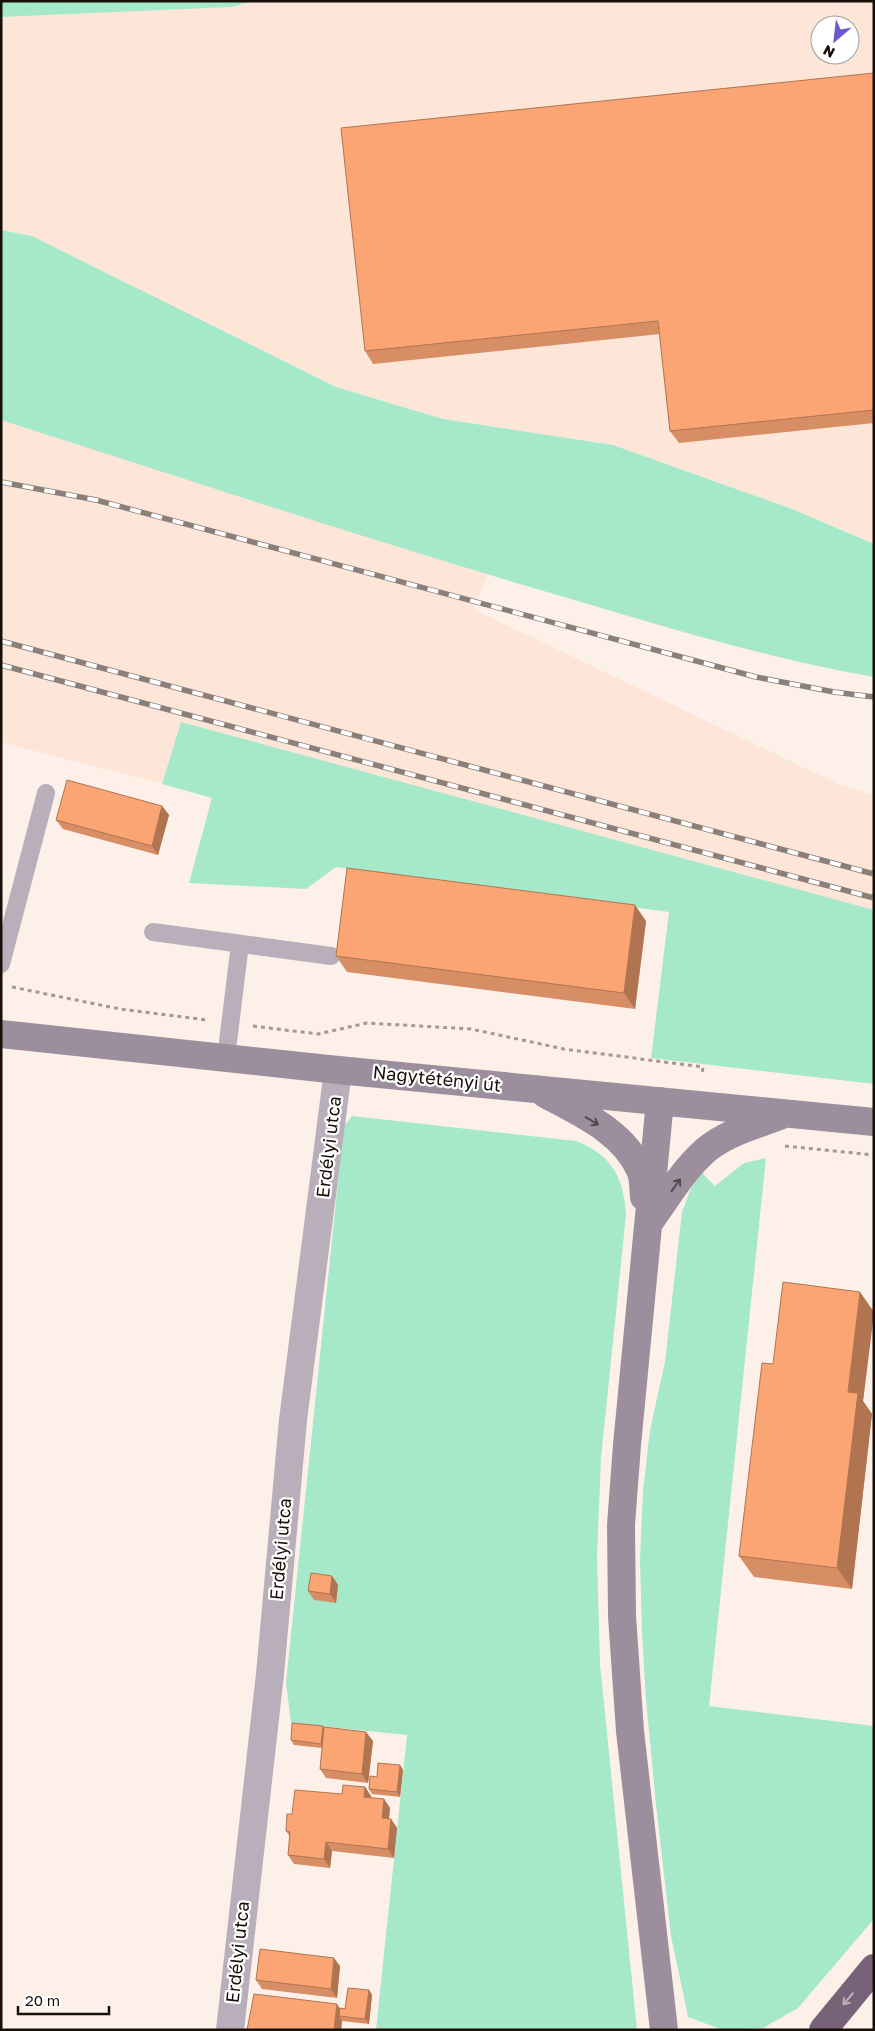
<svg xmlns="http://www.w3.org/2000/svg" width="875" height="2031" font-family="'Golos Text',sans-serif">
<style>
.built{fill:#fde5d8;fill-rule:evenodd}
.green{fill:#a5e9ca}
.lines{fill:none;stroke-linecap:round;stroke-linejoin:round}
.path{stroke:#a49892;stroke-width:3;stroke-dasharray:4 4;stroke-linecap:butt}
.lane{stroke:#b9afba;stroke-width:18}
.street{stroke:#b9afba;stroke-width:28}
.secondary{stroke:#9d8e9e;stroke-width:28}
.highway{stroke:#776278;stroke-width:28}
.rail-casing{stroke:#8b7f79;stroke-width:5.5}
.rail{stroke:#fff;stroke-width:4;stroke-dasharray:11;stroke-linecap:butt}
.wall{fill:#d88e64}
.shaded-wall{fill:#b07451}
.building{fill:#fba574;stroke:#b07451}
.oneway{stroke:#54484c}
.oneway2{stroke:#bbb0bc}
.labels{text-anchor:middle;stroke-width:4.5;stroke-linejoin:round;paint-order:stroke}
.street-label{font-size:18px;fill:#190f09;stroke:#fff}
</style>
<rect width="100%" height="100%" fill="#fdf0e9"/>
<path class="built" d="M253,1H874V544L792,509L613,445L443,419L336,387L32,236L1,230V17L232,7ZM820,25H850V55H820Z
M1,420L488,575L473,609L838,784L874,795V910L181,722L162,784L1,742Z"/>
<path class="green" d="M1,1H253L232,7L1,17Z
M1,230L32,236L336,387L443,419L613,445L792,509L874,544V677C769,659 666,627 564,597C375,542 189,480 1,420Z
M181,722L874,910V1084L651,1058L669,912L336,867L306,889L189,883L212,798L162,784Z
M352,1116L576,1141C612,1155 624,1178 626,1215L601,1458L597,1558L600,1664L637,2030H376L407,1735L291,1723L286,1683L342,1143L345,1125Z
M766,1158L709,1706L874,1726V1919L798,2008L763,2028L723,2030L688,2017L671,1936L656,1805L646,1700L642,1634L640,1560L643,1491L650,1430L665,1362L682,1212L691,1188L702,1173L715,1186L744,1163Z"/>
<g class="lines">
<path class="path" d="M12,987L120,1009L208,1020
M253,1026L318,1034L367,1023L471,1029L564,1049L703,1067L702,1075
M785,1146L874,1155"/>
<path class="lane" d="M153,932L331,956
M1,964L46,793
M226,1058L240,944"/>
<path class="street" d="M230,2030L270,1674L293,1420L338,1070"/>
<path class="secondary" d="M1,1034L338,1070L874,1122
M545,1094C580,1113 623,1131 640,1170C644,1178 643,1189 644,1197
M660,1101L627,1445L621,1525L622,1616L630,1731L664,2030
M649,1223C667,1198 683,1170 706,1150C726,1133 756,1125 780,1116"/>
<path class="highway" d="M823,2030L874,1968"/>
<g class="rail-casing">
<path id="rail" d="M1,482L96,500L756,677L834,692L874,697
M1,641L874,874
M1,665L874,898"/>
</g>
<use href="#rail" class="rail"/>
</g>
<path class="wall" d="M874,73V423L679,443L670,431L660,334L373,364L365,351Z
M162,806L169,815L158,855L63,829L56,820Z
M646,921L635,1009L347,972L336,956Z
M874,1312L863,1401L872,1414L852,1589L754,1577L739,1556L773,1364Z
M332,1576L338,1585L336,1603L314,1600L308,1591Z
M324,1728L373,1741L368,1783L326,1778L320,1769L322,1748L294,1745L291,1740Z
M400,1765L403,1770L400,1797L372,1794L369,1789L377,1777Z
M365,1787L371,1796V1798L384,1799L390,1808L389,1819H391L397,1828L394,1858L332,1851L330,1868L294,1864L288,1855L290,1837L286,1831L292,1814L342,1794Z
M340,1966L337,1998L262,1989L256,1980Z
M369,1990L372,1995L369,2024L342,2021L341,2030H247L340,2008L345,2009Z"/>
<path class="shaded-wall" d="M162,806L169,815L158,855L152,846Z
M635,905L646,921L635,1009L624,993Z
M860,1292L874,1312L863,1401L872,1414L852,1589L837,1568L848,1392Z
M332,1576L338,1585L336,1603L330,1594Z
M323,1726L326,1731L324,1748L321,1744Z
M366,1732L373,1741L368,1783L362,1774Z
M400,1765L403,1770L400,1797L397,1792Z
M365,1787L371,1796L370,1806L364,1797Z
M384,1799L390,1808L388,1827L382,1818Z
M391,1819L397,1828L394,1858L388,1849Z
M326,1842L332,1851L330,1868L324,1859Z
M334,1958L340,1966L337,1998L331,1989Z
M369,1990L372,1995L369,2024L365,2019Z
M337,2004L343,2013L339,2016L342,2021L341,2030H334Z"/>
<path class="building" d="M874,73V410L670,431L658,321L365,351L341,128Z
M67,780L162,806L152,846L56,820Z
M347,868L635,905L624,993L336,956Z
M783,1282L860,1292L848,1392L858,1393L837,1568L739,1556L762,1363L773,1364Z
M311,1573L332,1576L330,1594L308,1591Z
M292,1723L323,1726L321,1744L291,1740Z
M324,1727L366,1732L362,1774L320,1769Z
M378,1763L400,1765L397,1792L369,1789L370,1776L377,1777Z
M343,1785L365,1787L364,1797L384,1799L382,1818L391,1819L388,1849L326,1842L324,1859L288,1855L290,1832L286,1831L287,1814H292L295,1790L342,1794Z
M260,1949L334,1958L331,1989L256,1980Z
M348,1988L369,1990L365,2019L339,2016L340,2008L345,2009Z
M254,1994L337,2004L334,2030H247Z"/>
<defs><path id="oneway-shaft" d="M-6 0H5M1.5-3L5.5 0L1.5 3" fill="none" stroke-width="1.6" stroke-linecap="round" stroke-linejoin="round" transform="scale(1.25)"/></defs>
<g class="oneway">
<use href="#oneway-shaft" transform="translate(592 1121) rotate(31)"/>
<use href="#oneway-shaft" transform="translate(676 1185) rotate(-54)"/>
</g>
<use class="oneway2" href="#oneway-shaft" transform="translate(848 1999) rotate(130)"/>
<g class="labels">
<g class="street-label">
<text transform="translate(437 1079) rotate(6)" y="6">Nagytétényi út</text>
<text transform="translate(329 1147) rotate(-83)" y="6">Erdélyi utca</text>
<text transform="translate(281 1549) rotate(-85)" y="6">Erdélyi utca</text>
<text transform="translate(238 1952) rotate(-84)" y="6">Erdélyi utca</text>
</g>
</g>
<rect width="875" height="2031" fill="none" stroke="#190f09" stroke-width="5"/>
<g transform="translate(835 40) rotate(208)"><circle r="24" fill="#ffffff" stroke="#a39f9d"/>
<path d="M0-4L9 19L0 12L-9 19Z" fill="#6c57d1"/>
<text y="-8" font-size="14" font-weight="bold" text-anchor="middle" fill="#190f09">N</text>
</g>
<path d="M18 2006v8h91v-8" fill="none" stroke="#190f09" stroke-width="2.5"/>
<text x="25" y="2006" font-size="15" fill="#190f09" stroke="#ffffff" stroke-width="4" paint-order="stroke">20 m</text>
</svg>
